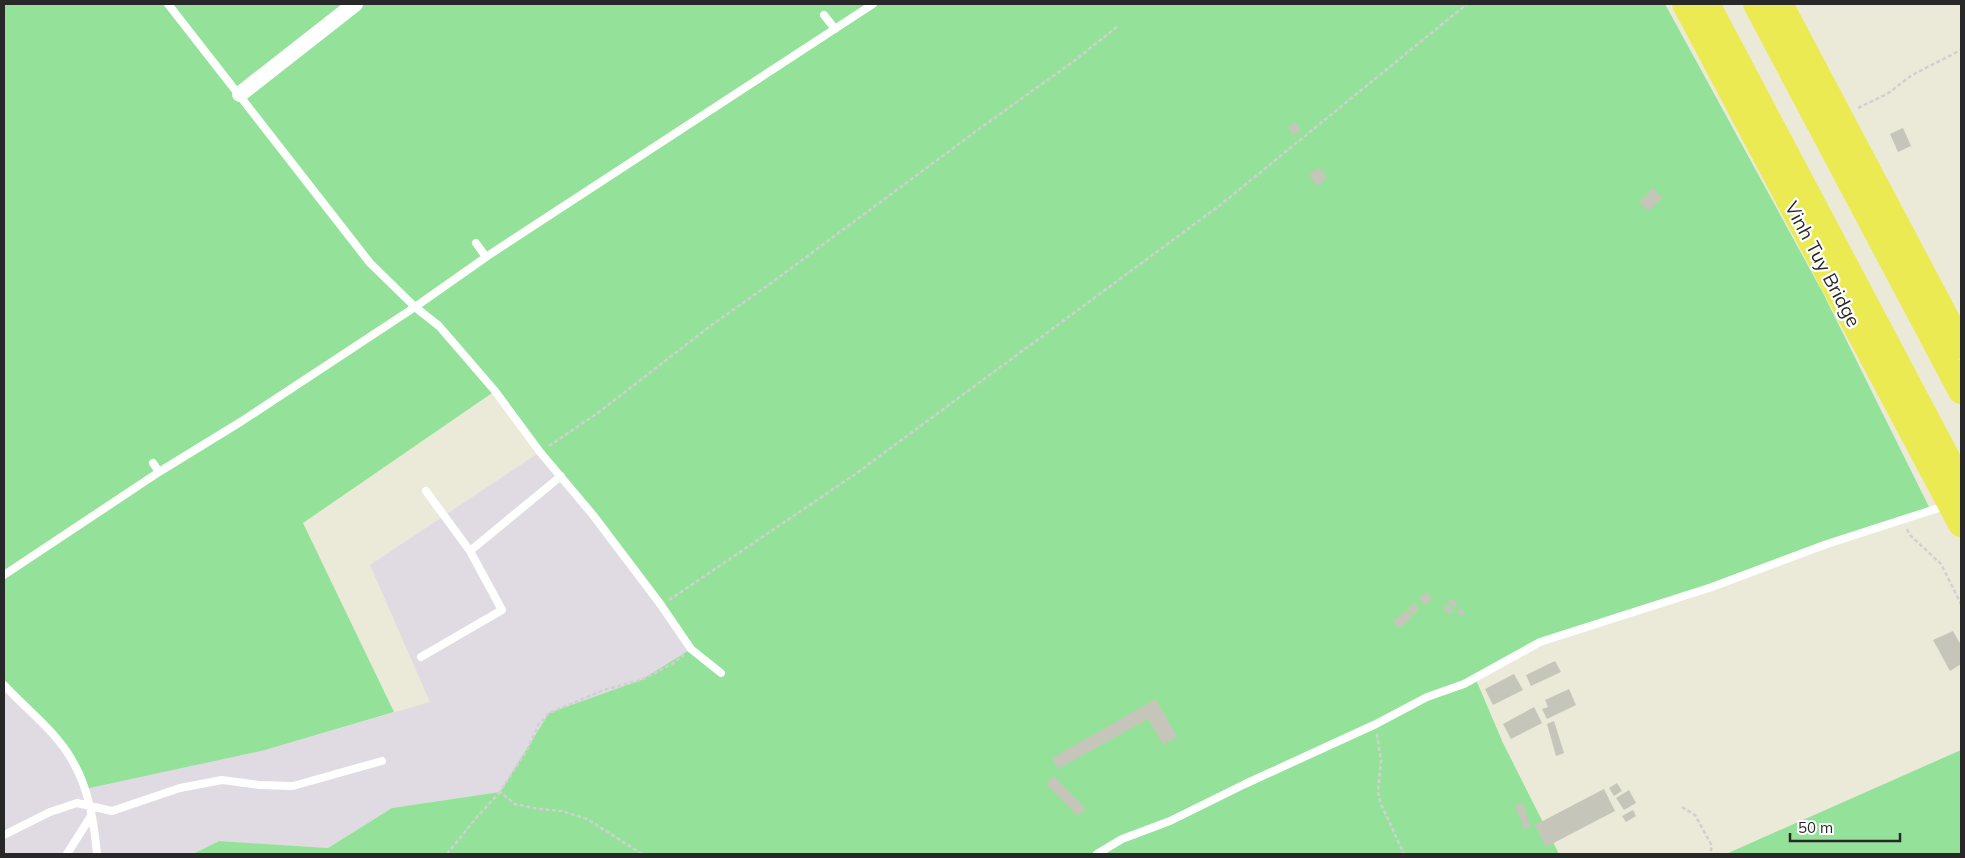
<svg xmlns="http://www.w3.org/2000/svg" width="1965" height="858" font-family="Mulish,sans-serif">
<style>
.industrial{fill:#e0dae2}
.green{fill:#94e299}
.building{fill:#c5c6b9}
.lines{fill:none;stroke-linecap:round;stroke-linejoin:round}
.path{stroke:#d0d0d0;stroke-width:2.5;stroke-dasharray:4 2.5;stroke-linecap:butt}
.service{stroke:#fff;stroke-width:8}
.minor{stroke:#fff;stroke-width:16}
.trunk{stroke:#ebea53;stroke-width:26}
.labels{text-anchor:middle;stroke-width:4.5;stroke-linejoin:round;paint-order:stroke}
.street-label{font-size:19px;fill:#282828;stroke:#fff}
</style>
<rect width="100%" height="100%" fill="#ebead9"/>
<path class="industrial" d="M540,452L691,649L641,680L549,713L500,792L392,808L328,848L219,841L193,854H4V684L265,750L430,702L370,565Z"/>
<path class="green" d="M4,4H1665L1823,293L1931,511L1540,642L1474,675L1503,743L1559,854H193L219,841L328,848L392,808L500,792L549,713L641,680L691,649L495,391L303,523L394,712L265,750L85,789L62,745L4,684Z
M1961,750V854H1726Z"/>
<path class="building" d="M1295,122L1301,130L1293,135L1288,127Z
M1903,128L1911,146L1898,152L1890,134Z
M1319,167L1327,178L1317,186L1309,175Z
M1653,188L1662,198L1648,211L1639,202Z
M1427,592L1432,600L1424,605L1419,597Z
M1451,598L1458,604L1454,608L1448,602Z
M1415,603L1419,610L1412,615L1407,608Z
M1447,604L1453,611L1449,615L1443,608Z
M1460,608L1465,613L1462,616L1457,612Z
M1406,611L1412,618L1399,628L1393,621Z
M1953,631L1961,645V664L1950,671L1933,640Z
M1555,661L1561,672L1531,686L1526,675Z
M1514,674L1523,690L1493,705L1485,689Z
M1569,689L1576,705L1547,719L1542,709L1548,707L1545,700Z
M1156,699L1177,737L1163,745L1148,719L1058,769L1052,758Z
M1534,707L1542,723L1511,739L1503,724Z
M1554,721L1564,753L1556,756L1547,724Z
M1054,776L1086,809L1078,816L1046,784Z
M1617,783L1622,791L1614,796L1609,788Z
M1604,789L1615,811L1546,847L1535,825Z
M1629,790L1636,803L1624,810L1616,798Z
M1522,802L1531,827L1524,829L1515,805Z
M1633,810L1636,816L1626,822L1622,816Z"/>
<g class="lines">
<path class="path" d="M1858,108L1887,94L1912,75L1961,50
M549,446L599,412L713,324L767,286L975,132L1074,61L1118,26
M1907,529L1910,535L1941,564L1961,604
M669,600L854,475L1219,206L1467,4
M1377,734L1381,761L1378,792L1381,804L1404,854
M1682,807L1695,815L1712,846L1710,854
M447,854L476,818L500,792
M642,854L587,819L562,811L539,809L515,804L500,792L527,750L539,724L549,713L604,690L641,680L672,664L684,655"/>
<path class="service" d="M168,4L370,263L415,307L439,326L458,348L495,391L540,452L593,515L661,605L691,649L721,673
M824,15L835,29
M476,243L486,257
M153,463L159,472
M470,551L561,476
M4,575L159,472L242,421L415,307L489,255L873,4
M421,657L502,610L470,551L426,491
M4,685C27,710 57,732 73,762C89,789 94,823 97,854
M4,835L50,812L77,803L112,811L180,788L222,780L260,785L293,786L382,761
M67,854L91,816
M1097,854L1122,839L1170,821L1245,784L1376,724L1427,697L1464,684L1540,642L1712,587L1827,544L1948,505"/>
<path class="minor" d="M240,94L355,4"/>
<path class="trunk" d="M1685,4L1961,524
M1707,4L1961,484
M1756,4L1961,391
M1780,4L1961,346"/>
</g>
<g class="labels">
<g class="street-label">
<text transform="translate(1823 264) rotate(62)" y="7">Vinh Tuy Bridge</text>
</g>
</g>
<rect width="1965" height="858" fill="none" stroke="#282828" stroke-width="10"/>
<path d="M1790 833v8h110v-8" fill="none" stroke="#282828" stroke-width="2.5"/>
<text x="1798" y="833" font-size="15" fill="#282828" stroke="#ffffff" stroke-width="4" paint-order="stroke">50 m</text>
</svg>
